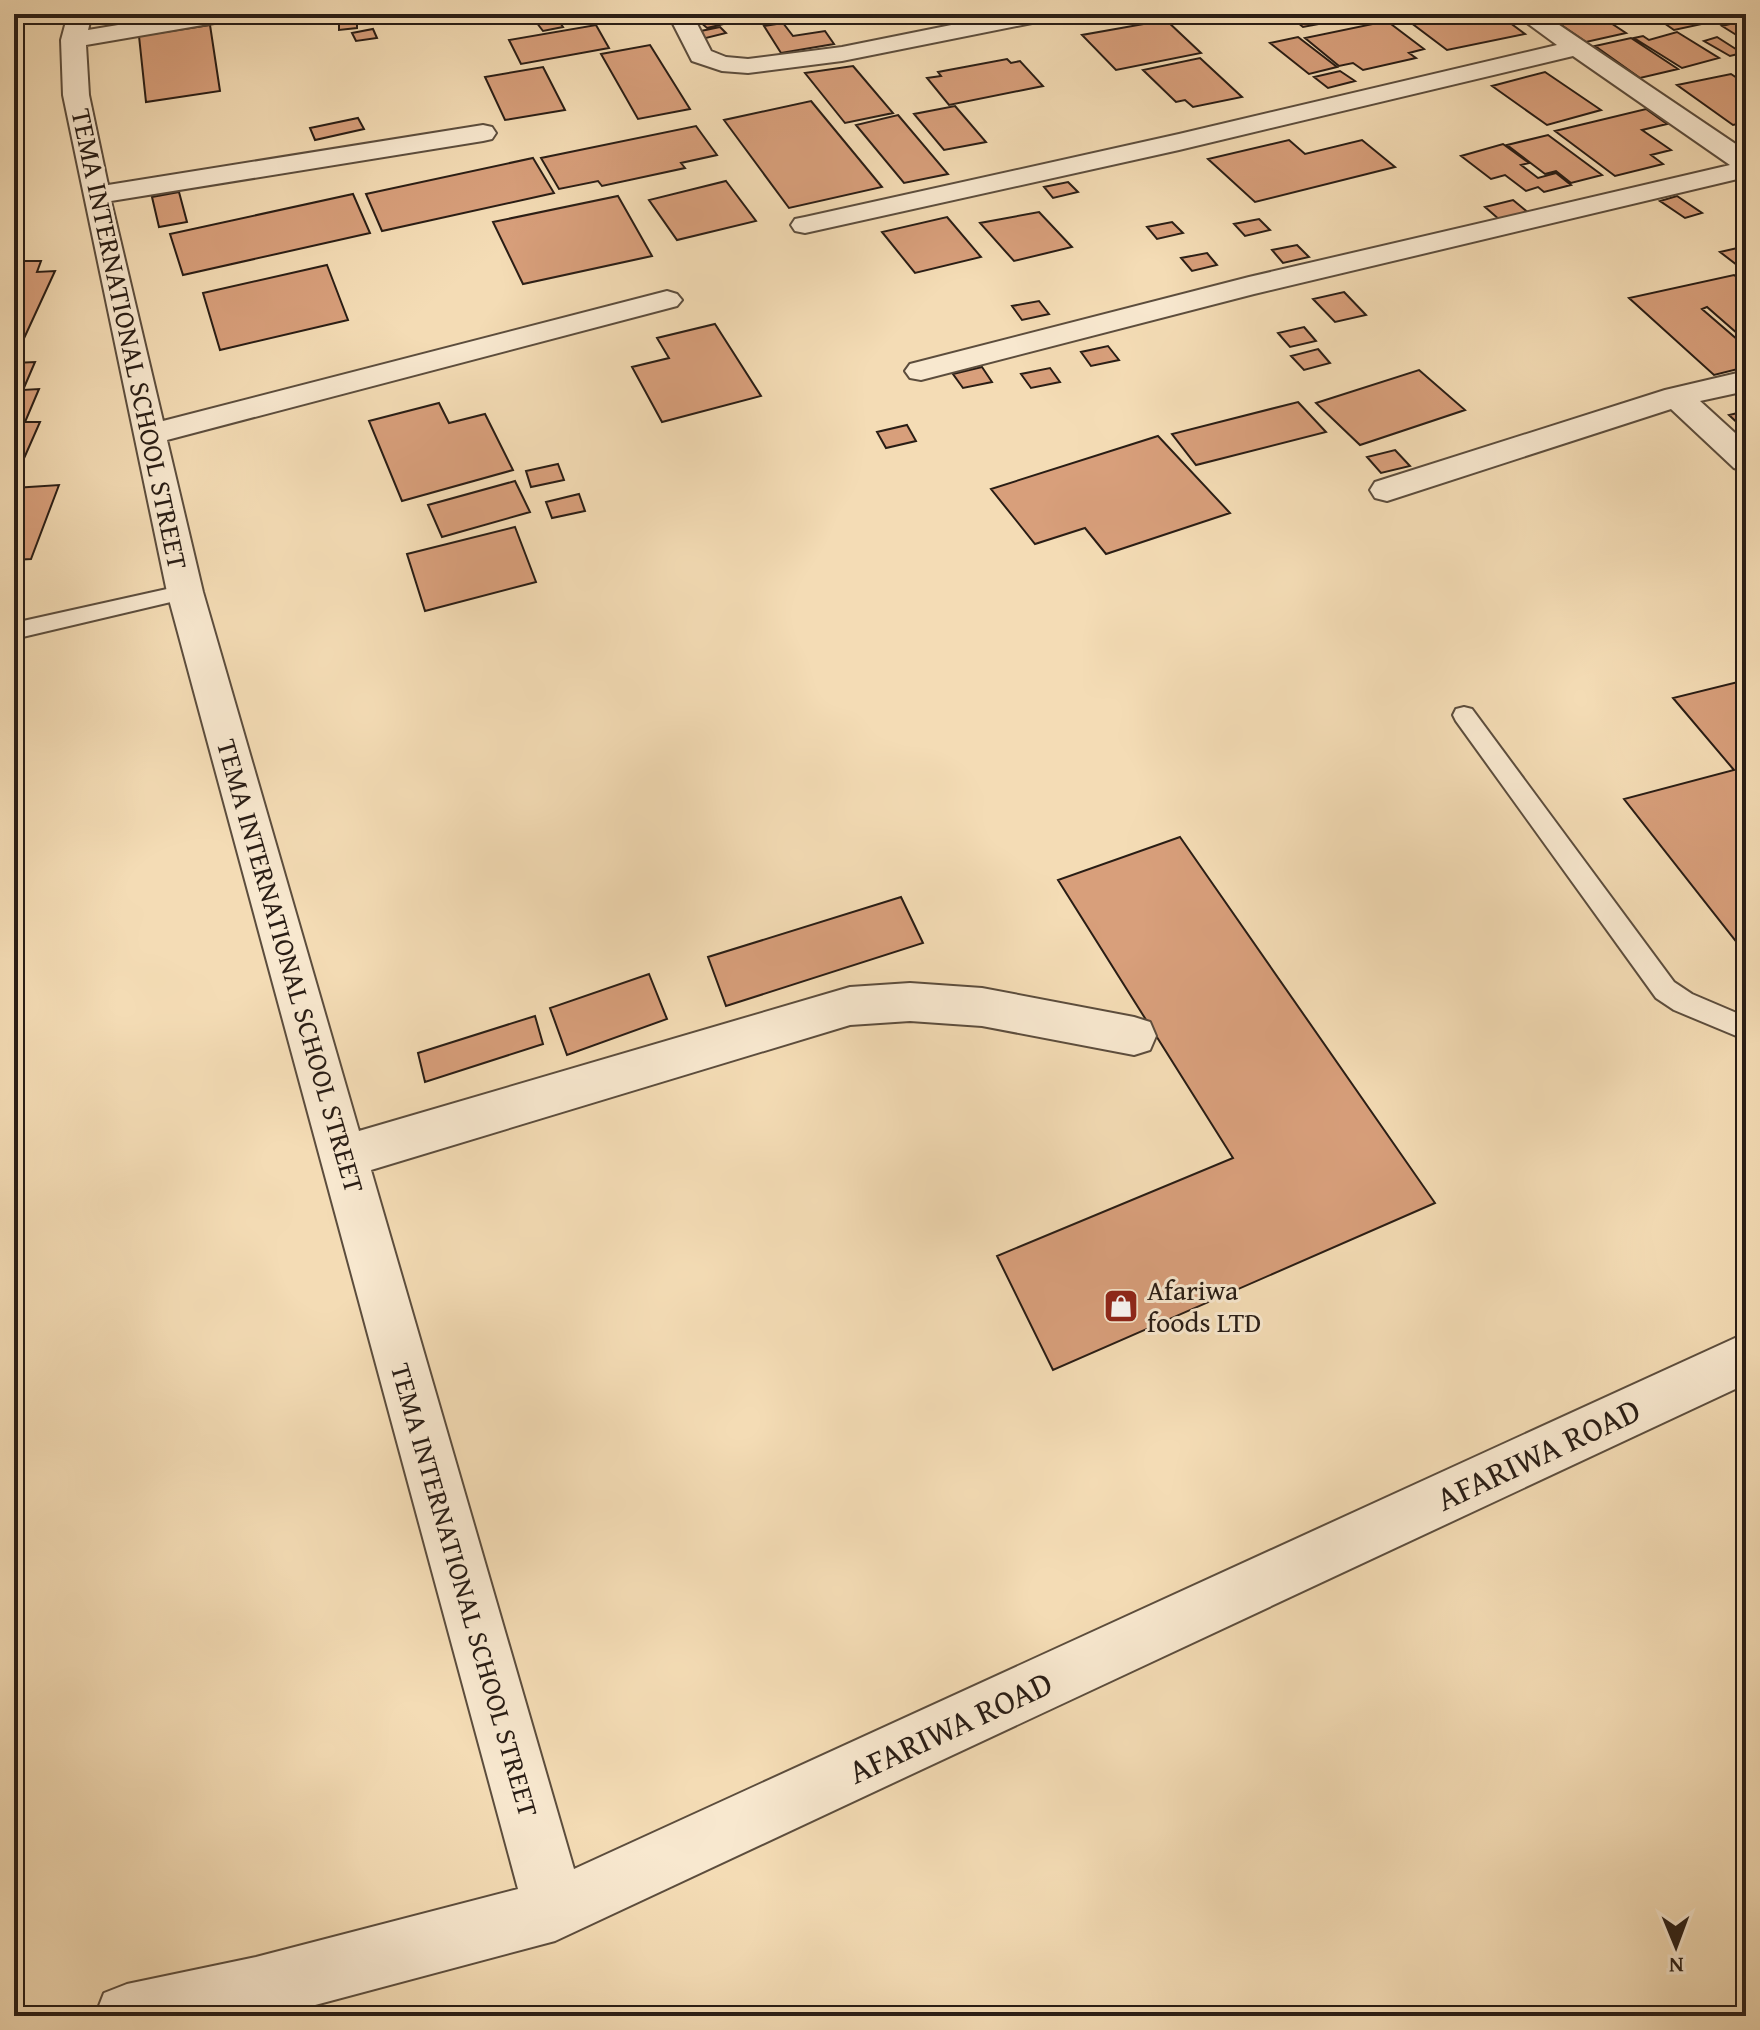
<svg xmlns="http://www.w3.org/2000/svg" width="1760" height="2030" font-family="'Gentium Book Plus',serif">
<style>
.building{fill:#d89f7b;stroke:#291d15;stroke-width:2}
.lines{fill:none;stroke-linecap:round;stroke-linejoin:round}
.service-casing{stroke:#5c4d3d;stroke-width:4}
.minor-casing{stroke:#5c4d3d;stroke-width:4}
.service{fill:#f8e8cf;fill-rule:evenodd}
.minor{fill:#f8e8cf;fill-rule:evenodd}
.labels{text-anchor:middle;stroke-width:6;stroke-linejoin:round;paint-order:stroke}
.street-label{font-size:28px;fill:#291d15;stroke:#f8e8cf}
.poi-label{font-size:28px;fill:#291d15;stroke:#f8e8cf;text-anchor:start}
.near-street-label{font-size:34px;fill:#291d15;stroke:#f8e8cf}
</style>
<rect width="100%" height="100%" fill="#f4dcb5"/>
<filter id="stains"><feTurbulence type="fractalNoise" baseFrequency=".0025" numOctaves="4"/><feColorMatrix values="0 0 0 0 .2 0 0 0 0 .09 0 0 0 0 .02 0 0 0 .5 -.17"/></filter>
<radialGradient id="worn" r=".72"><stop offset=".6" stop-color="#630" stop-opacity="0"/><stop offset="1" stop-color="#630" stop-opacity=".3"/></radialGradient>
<path class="building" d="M530,14H554L563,27L543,31Z
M561,14H622L566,23Z
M1287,14H1372L1303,27Z
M1412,14H1498L1525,34L1447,50L1402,16Z
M1568,14H1597L1626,33L1586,42L1551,18Z
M1651,14H1729L1734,17L1674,30Z
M719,15L728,23L707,28L698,20Z
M357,20V28L339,30V22Z
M1166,20L1201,53L1116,70L1082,35Z
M1746,20V41L1722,26Z
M1387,21L1424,49L1409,53L1416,58L1363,70L1353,63L1339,66L1305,38Z
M783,23L793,36L825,31L834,44L781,53L764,26Z
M210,25L220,91L146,102L139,36Z
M596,25L609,48L521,64L509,40Z
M720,27L726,33L702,39L696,32Z
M373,29L377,38L356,41L352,33Z
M1677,32L1719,58L1682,68L1634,38L1643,36L1649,40Z
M1298,37L1337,67L1309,74L1270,43Z
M1717,37L1742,53L1730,56L1704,41Z
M1631,38L1678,69L1640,78L1595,46Z
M650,45L690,109L638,119L601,54Z
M1200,58L1242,97L1193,107L1185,100L1176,102L1143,70Z
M1007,59L1011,63L1020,61L1043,86L949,105L927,78L941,76L938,72Z
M853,66L893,113L845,123L805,73Z
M543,67L565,110L505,120L485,77Z
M1340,71L1355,81L1328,88L1314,77Z
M1545,72L1601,110L1547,125L1492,86Z
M1731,74L1746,84V122L1733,125L1677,85Z
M811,101L882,187L789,208L724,120Z
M955,106L986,142L944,150L914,114Z
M1646,109L1667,124L1642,130L1671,150L1651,155L1663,164L1615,176L1555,131Z
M898,115L948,174L904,183L856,125Z
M358,118L364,129L315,140L310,128Z
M696,126L717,155L681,163L685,168L602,186L598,181L559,189L541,158Z
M1548,135L1602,175L1571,183L1556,171L1545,174L1507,145Z
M1289,140L1305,154L1362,140L1395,167L1255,202L1208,159Z
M1503,144L1529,163L1521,165L1538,178L1556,173L1571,185L1544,192L1538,187L1526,191L1505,175L1491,179L1461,156Z
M533,158L554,193L382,231L366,194Z
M726,181L756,221L677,240L649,200Z
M1068,182L1078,192L1053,198L1044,187Z
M179,192L187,222L159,227L152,197Z
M353,194L370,233L183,275L170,234Z
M618,196L652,256L523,284L493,222Z
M1677,196L1702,213L1685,218L1660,201Z
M1513,200L1530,214L1501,221L1485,207Z
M1039,212L1072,247L1014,261L980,223Z
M947,217L981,257L915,273L882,232Z
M1259,219L1270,230L1245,236L1234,224Z
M1172,222L1183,233L1157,239L1147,227Z
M1297,245L1309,257L1283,263L1272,250Z
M1746,246V272L1720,252Z
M1207,253L1217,265L1192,271L1181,258Z
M14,261H41L37,272L55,271L14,360Z
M327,265L348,320L220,350L203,293Z
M1734,275L1746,284V341L1707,307L1702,309L1746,347V367L1714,375L1629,298Z
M1344,292L1366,315L1335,322L1313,299Z
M1039,301L1049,314L1022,320L1012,306Z
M715,324L761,396L662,422L632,367L669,358L657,338Z
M1304,327L1316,341L1290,347L1278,333Z
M1108,346L1119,360L1091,366L1081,352Z
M1318,349L1330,363L1304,370L1291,356Z
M35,362L23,390L39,389L25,422H40L14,481V363Z
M982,367L992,382L963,388L953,374Z
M1050,368L1060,382L1031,388L1021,374Z
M1419,370L1465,410L1360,445L1316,403Z
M1298,402L1326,432L1196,465L1172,434Z
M439,403L449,423L485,414L513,470L402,501L369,421Z
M1746,411V431L1729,415Z
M907,425L916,441L886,448L877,432Z
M1158,436L1230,513L1106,554L1085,528L1035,544L991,489Z
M1395,450L1410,466L1381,473L1367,457Z
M558,464L564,480L531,487L526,471Z
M515,481L530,512L442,537L428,505Z
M59,485L31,559L14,560V488Z
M579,494L585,511L552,518L546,502Z
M515,527L536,582L425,611L407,554Z
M1746,680V954L1624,799L1734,770L1673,698Z
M1180,837L1435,1203L1053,1370L997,1256L1233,1158L1058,880Z
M901,897L923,943L726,1006L708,957Z
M649,974L667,1019L567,1055L550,1008Z
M535,1016L543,1044L425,1082L418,1053Z"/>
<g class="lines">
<g class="service-casing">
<path id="service" d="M185,585L192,587L195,592L192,597L14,639V623Z
M1464,707L1472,709L1674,982L1692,994L1746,1017V1040L1674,1010L1656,998L1456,721L1453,715L1456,709Z"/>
</g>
<g class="minor-casing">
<path id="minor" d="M68,14H92L88,30L184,14H238L234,19L226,21L86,45L89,95L108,185L483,125L492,127L496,133L492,139L483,141L111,201L163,421L667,291L677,294L682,300L677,306L167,440L203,592L359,1131L850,987L910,983L982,988L1134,1017L1150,1022L1156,1036L1150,1050L1134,1055L982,1026L910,1021L850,1025L371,1170L574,1869L1746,1333V1384L555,1941L274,2016H95L104,1993L127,1984L256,1957L518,1889L167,592L63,95L61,40Z
M668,14H692L711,51L726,57L748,59L842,47L1006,14H1054L1050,19L1042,21L842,61L748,73L722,71L692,61Z
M1515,14H1543L1746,151V177L1254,294L921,380L910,378L905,371L910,364L1249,277L1730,165L1573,56L1179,150L805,233L795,231L791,225L795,219L805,217L1179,134L1557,45Z
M1746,371V391L1700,401L1746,443V472L1734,468L1671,409L1387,501L1375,498L1370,490L1375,482L1665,390Z"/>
</g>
<use href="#service" class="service"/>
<use href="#minor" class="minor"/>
</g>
<defs>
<g id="shop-square" transform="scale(1.8)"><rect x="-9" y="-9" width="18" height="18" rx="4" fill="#8f2418" stroke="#f8e8cf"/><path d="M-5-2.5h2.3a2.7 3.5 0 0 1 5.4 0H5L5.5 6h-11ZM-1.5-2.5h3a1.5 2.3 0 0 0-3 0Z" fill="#fff"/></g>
</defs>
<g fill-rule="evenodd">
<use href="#shop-square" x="1121" y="1306"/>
</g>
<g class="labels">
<g class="street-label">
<text transform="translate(130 339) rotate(78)" y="10">TEMA INTERNATIONAL SCHOOL STREET</text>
<text transform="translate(291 966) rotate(74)" y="10">TEMA INTERNATIONAL SCHOOL STREET</text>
<text transform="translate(465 1590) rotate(74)" y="10">TEMA INTERNATIONAL SCHOOL STREET</text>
</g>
<g class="poi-label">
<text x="1147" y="1300">Afariwa<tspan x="1147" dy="32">foods LTD</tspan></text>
</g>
<g class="near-street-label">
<text transform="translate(1538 1454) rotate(-25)" y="12">AFARIWA ROAD</text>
<text transform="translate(950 1727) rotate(-25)" y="12">AFARIWA ROAD</text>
</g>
</g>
<rect width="1760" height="2030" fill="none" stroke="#f4dcb5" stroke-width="48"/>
<rect x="16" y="16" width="1728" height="1998" fill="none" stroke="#291d15" stroke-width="4"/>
<rect x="24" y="24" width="1712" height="1982" fill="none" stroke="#291d15" stroke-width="2"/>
<g transform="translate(1676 1946) rotate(179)" stroke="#f8e8cf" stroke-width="6" paint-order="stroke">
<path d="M0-6L14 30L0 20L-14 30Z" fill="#291d15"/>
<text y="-12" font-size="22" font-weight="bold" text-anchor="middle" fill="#291d15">N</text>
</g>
<rect width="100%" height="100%" filter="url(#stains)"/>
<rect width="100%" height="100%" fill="url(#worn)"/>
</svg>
